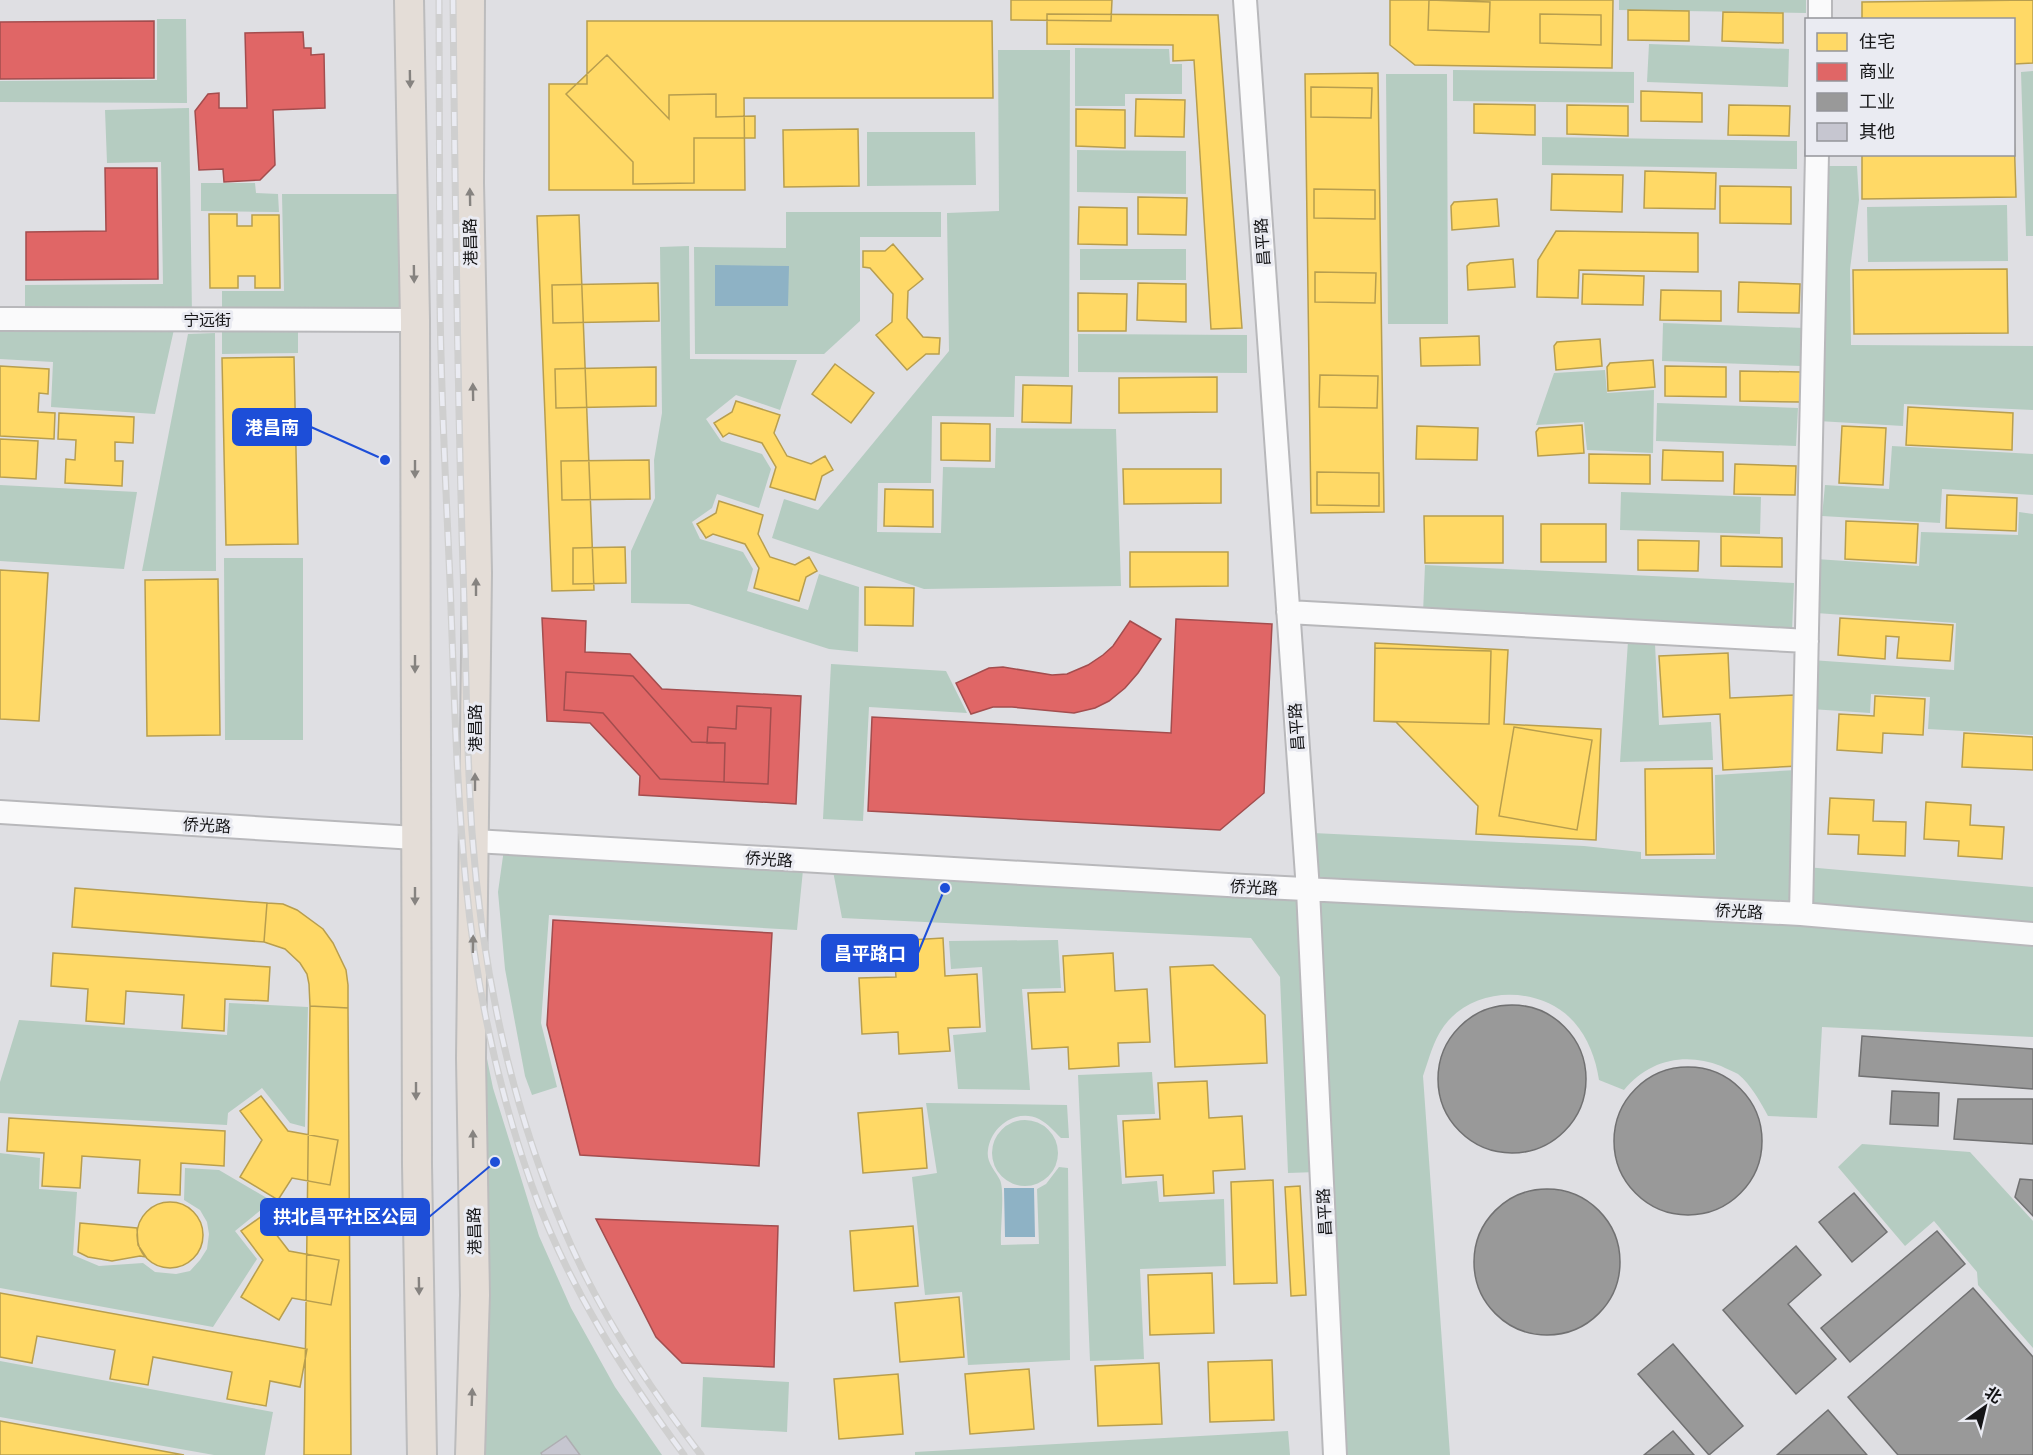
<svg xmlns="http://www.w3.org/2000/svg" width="2033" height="1455" font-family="'PT Sans Narrow','Noto Sans SC',sans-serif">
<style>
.green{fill:#b5ccc1}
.water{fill:#8eb2c5}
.homes{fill:#ffd966;stroke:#b89e4e;stroke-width:1.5}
.shops{fill:#e06666;stroke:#a34d4e;stroke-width:1.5}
.industry{fill:#999;stroke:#717172;stroke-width:1.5}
.building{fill:#c6c6d0;stroke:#aeaeb1;stroke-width:1.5}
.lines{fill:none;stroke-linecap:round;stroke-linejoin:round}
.minor-casing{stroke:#b8b8bb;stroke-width:26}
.major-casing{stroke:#bcbcbd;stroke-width:32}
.minor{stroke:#fafafb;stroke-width:22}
.major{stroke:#e4ddd7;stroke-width:28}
.rail-casing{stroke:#cfcfcf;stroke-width:7}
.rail{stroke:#eaebf2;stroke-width:4.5;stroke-dasharray:14;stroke-linecap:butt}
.oneway{fill:#868380}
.labels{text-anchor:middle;stroke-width:6;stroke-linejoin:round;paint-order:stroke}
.street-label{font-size:16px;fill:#141416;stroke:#eaebf2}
.leader{fill:none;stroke:#1d4ed8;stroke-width:2}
.callout-dot{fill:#1d4ed8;stroke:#eaebf2;stroke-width:2}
.callout{fill:#1d4ed8;stroke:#1d4ed8;stroke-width:2}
.callout-label{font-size:18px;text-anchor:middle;font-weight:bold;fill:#fff}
</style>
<rect width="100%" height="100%" fill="#dfdfe3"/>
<path class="green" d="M1619,0H1806V13L1619,10Z
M157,19H186L187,103L0,102V81L157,80Z
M1649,44L1789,49L1788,87L1647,82Z
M1075,48L1169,49L1170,64H1182V94H1125V106H1075Z
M998,50H1070L1069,377L1015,376L1014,417L932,416L931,483H878L877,532L941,533L943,467L995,468L996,428L1116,429L1121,586L924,589L772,538L784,499L818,510L949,351L947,213L999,211Z
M1453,70L1634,72V103L1453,101Z
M2033,71V236H2026L2021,72Z
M1386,74H1447L1448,324H1388Z
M189,108L192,315L25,314V285L163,284L161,162L107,163L105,110Z
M867,132H975L976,185L867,186Z
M1542,137L1797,141V169L1542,165Z
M1077,150L1186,151V194L1077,192Z
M1827,166H1857L1859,200L1850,269L1851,345L2033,346V410L1904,404L1903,426L1818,421Z
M201,183H255L256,193L278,194L279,212L201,211Z
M282,194H403V317L298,314V353L222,354V291H284Z
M2007,205L2008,261L1868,262L1867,207Z
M786,212H941V237H860V321L824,354H695L694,247L786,248Z
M689,246L690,359L797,360L780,410L736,395L706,419L721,441L762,454L771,469L759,508L717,494L712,508L692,522L700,539L743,552L753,569L747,591L808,610L819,574L859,587L858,652L829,649L689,604L631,603V551L655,498L654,460L662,413L660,247Z
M1080,249H1186V280H1080Z
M1663,323L1804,328L1802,366L1662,361Z
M0,325H175L155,414L51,407L53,362L0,359Z
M215,333L216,571H142L188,334Z
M1078,334L1247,335V373L1078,372Z
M1605,370L1607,393L1654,390L1653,453L1587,450L1584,422L1536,425L1554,373Z
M1657,403L1798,408L1796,446L1656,441Z
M1892,446L2033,454V495L1942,489L1940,523L1822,516L1825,485L1889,489Z
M0,485L137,492L124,569L0,561Z
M1621,492L1761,497L1760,534L1620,530Z
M2019,512L2033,514V735L1928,729L1930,697L1871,694L1870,713L1811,709V660L1954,670L1956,623L1816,613V559L1919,566L1921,532L2018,535Z
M224,558H303V740H225Z
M1425,565L1794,583L1792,631L1423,613Z
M1628,641L1655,644L1659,725L1711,722L1713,760L1620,762Z
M831,664L946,671L967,713L869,707L863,821L823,819Z
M1796,770L1795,866L2033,887V929L1317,883L1313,833L1584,846L1641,852V859H1716L1715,775Z
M504,849L803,870L797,930L549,915L541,1023L557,1087L532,1095L525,1076L505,969L498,892Z
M833,871L1304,894L1317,1172L1288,1173L1280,977L1251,938L842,918Z
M1313,896L2033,937V1037L1822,1027L1817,1118L1768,1116C1760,1101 1751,1085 1738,1074C1733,1071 1726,1069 1721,1066C1685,1052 1649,1060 1624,1090L1599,1080C1596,1059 1588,1038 1574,1022C1541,985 1474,985 1444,1026C1433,1041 1429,1059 1423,1076L1450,1455H1343Z
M1058,940L1061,988L1022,989L1030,1090L958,1089L953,1035L986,1032L982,967L951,969L949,941Z
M473,991L493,1088L539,1236L571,1308L615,1387L662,1455H471Z
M229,1003L308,1007L305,1127L290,1123L262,1088L228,1113L227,1125L0,1113V1082L19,1020L227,1035Z
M1152,1072L1155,1114L1117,1115L1122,1184L1157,1181L1159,1202L1224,1199L1226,1266L1140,1269L1144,1359L1090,1361L1078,1075Z
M926,1103L1067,1105L1069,1138H1061C1054,1131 1048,1124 1039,1119C1017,1108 991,1126 988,1150C986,1162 995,1170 1000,1180C1005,1191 1000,1230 1001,1245L1039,1244L1037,1189L1046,1184L1059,1167L1068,1168L1070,1360L968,1365L962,1292L925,1295L912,1177L937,1173Z
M992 1153a33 33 0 1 1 66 0a33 33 0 1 1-66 0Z
M1862,1144L1970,1152L2033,1221V1348L1978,1285L1977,1272L1934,1221L1905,1246L1838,1167Z
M0,1153L40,1158L39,1189L77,1192L73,1255L99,1266L143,1263L155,1272L176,1274L190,1271L200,1260L207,1249L209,1234L207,1222L200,1210L184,1200L185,1168L219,1170L272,1201L235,1231L257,1259L213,1327L0,1288Z
M0,1361L273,1412L265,1455H214L0,1417Z
M703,1377L789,1382L787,1432L701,1427Z
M1288,1431L1290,1455H915V1452Z"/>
<path class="water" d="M715,265L789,266L788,306H715Z
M1004,1188H1034L1035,1237H1005Z"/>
<path class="homes" d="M1011,0H1112L1111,21L1011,20Z
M1390,0H1613L1612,68L1415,65L1390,45Z
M1429,0L1490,2L1489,32L1428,30Z
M2033,0V63L2014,64V20H1862V2Z
M1628,10L1689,11V41L1628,40Z
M1723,12L1783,13V43L1722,41Z
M1047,14L1218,15L1242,328L1211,329L1194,60L1173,61V45L1047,44Z
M1540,14L1601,15V45L1540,43Z
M587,21H992L993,98H744L745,190H549V84H587Z
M607,55L669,119V95L716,94V117L755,116V138H694V183L633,184V162L566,94Z
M1378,73L1384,512L1311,513L1305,74Z
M1311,87L1372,88L1371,118L1311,117Z
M1641,91L1702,93V122L1641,121Z
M1136,99L1185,100L1184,137L1135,136Z
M1474,104L1535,105V135L1474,133Z
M1567,105L1628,106V136L1567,134Z
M1729,105L1790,106L1789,136L1728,135Z
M1076,109L1125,110V148L1076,146Z
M858,129L859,186L784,187L783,130Z
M2014,133L2016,197L1862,199V154H2014Z
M1645,171L1716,173L1715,209L1644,208Z
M1552,174L1623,175L1622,212L1551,210Z
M1720,186L1791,187V224L1720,223Z
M1314,189L1375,190V219L1314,218Z
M1138,197L1187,198L1186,235L1138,234Z
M1497,199L1499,226L1452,230L1451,206L1454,202Z
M1079,207L1127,208V245L1078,244Z
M209,214H237V226H252V215H279L280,288H255V276H238V288H210Z
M579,215L594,590L552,591L537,216Z
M1556,231L1698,233V272L1579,270L1578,298L1537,297L1538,260Z
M893,244L923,279L908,291L907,318L923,337L940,338L939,354H926L907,370L876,335L892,322L893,294L870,268L863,267V251H885Z
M1513,259L1515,287L1468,290L1467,266L1470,263Z
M2007,269L2008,333L1854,334L1853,270Z
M1315,272L1376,273L1375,303L1315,302Z
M1583,274L1644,276L1643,305L1582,304Z
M1739,282L1800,284L1799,313L1738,312Z
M658,283L659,321L553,323L552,285Z
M1138,283L1186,284V322L1137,320Z
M1661,290L1721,291V321L1660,320Z
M1078,293L1127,294L1126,331H1078Z
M1479,336L1480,365L1421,366L1420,338Z
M1600,339L1602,366L1556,370L1554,346L1557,342Z
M294,357L298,544L226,545L222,358Z
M1653,360L1655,387L1608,391L1607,367L1610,363Z
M835,364L874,393L851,423L812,394Z
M0,366L49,369L48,394L39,393L38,412L55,413L54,439L0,436Z
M1665,366L1726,367V397L1665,396Z
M656,367V406L556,408L555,369Z
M1740,371L1801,372L1800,402L1740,401Z
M1320,375L1378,376L1377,408L1319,407Z
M1217,377V412L1119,413V378Z
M1023,385L1072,386L1071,423L1022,422Z
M736,401L780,415L774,433L787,456L811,464L825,456L833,470L822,476L815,500L770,487L776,467L762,443L729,433L723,437L714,423L732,412Z
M1908,407L2013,413L2012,450L1906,445Z
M59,413L134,417L133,443L115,442V461H123L122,486L65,483L66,459L75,460L76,440L58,439Z
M941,423L990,424V461L941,460Z
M1582,425L1584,453L1538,456L1536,432L1539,428Z
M1417,426L1478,428L1477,460L1416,459Z
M1842,426L1886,428L1883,485L1839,483Z
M0,439L38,441L36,479L0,477Z
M1663,450L1723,452V481L1662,480Z
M1589,454L1650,455V484L1589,483Z
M649,460L650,499L562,500L561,461Z
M1735,464L1796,466L1795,495L1734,494Z
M1123,469H1221V503L1124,504Z
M1317,472L1379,473V506L1317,505Z
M885,489L933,490V527L884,526Z
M1947,495L2017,498L2016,531L1946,528Z
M719,501L763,515L758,534L770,557L795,565L809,557L817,571L806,577L799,601L754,588L759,568L745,544L713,534L706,538L697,524L716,513Z
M1424,516H1503V563H1425Z
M1846,521L1918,524L1916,563L1845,559Z
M1541,524H1606V562H1541Z
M1721,536L1782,538V567L1721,566Z
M1638,540L1699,541L1698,571L1638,570Z
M625,547L626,583L573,584V548Z
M1130,552H1228V586L1130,587Z
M0,570L48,573L39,721L0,719Z
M218,579L220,735L147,736L145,580Z
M865,587L914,588L913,626L865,625Z
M1840,618L1953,625L1950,661L1897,658L1899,637L1886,636L1885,659L1838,655Z
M1375,643L1508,650L1504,724L1601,729L1596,840L1476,834L1478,806L1396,722L1374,721Z
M1375,648L1491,651L1489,724L1374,721Z
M1728,653L1730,698L1794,695L1798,766L1723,770L1720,714L1663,717L1659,656Z
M1875,696L1925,699L1923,735L1883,733L1882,753L1837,750L1839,714L1874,716Z
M1514,727L1592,740L1577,830L1499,816Z
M1964,733L2033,737V770L1962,767Z
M1712,768L1714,854L1646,855L1645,769Z
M1830,798L1874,800L1873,821L1906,822L1905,856L1858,854L1859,835L1828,834Z
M1926,802L1971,805L1970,825L2004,827L2002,859L1958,856L1959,841L1924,839Z
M75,888L267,903L264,942L72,927Z
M267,903L283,904L297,910L323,929L333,943L346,970L348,985V1008L310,1006L309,984L307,974L300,963L285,949L264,942Z
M943,938L945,976L977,974L980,1027L948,1028L950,1051L899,1054L898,1032L862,1034L859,978L896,977L893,941Z
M615,942L751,947L749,1000L613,995Z
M53,953L270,967L268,1001L225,999L224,1031L182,1028L184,995L126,991L124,1024L86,1021L88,989L51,986Z
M1113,953L1115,991L1147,989L1150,1042L1118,1043L1119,1066L1069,1069L1068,1047L1032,1049L1028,993L1065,992L1063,956Z
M1213,965L1265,1015L1267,1063L1175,1067L1170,967Z
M310,1006L348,1008L351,1455H304Z
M701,1015L749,1018L752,1155L654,1144L656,1117L696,1124Z
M1207,1081L1209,1118L1242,1116L1245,1169L1213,1171L1214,1193L1164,1196L1163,1175L1126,1177L1123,1121L1160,1119L1158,1083Z
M261,1096L288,1131L338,1140L330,1185L292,1178L278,1200L240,1177L262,1140L240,1111Z
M922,1108L927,1168L863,1173L858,1113Z
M9,1118L225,1131L224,1166L181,1163L180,1195L138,1193L140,1160L82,1156L80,1188L42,1186L44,1153L7,1151Z
M1273,1180L1277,1283L1234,1284L1231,1182Z
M1300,1186L1306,1295L1291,1296L1285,1187Z
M137 1235a33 33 0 1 1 66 0a33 33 0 1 1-66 0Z
M262,1216L289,1251L339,1260L331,1305L292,1298L279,1320L241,1297L263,1260L241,1231Z
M80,1223L137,1228L138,1245L146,1257L140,1256L112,1261L88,1257L78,1252Z
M913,1226L918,1286L854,1291L850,1231Z
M657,1235L693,1237L732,1299L766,1300L764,1361L714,1360L696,1352L632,1251Z
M1212,1273L1214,1333L1150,1335L1148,1275Z
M0,1293L307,1349L300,1387L270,1381L266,1406L227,1399L232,1372L153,1357L148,1385L110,1379L115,1350L37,1336L32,1363L0,1357Z
M959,1297L964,1357L900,1362L895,1303Z
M1272,1360L1274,1420L1210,1422L1208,1362Z
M1159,1363L1162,1424L1098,1426L1095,1366Z
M1029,1369L1034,1429L970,1434L965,1374Z
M898,1374L903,1434L839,1439L834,1379Z
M0,1421L184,1455H0Z"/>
<path class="shops" d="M154,21V78L0,79V22Z
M303,32L304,48H311V55L324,54L325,108L273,110L275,165L260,180L224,182L223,169L199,170L195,111L208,94L219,93V108H247L245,33Z
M105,168H157L158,279L26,280V232L106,231Z
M542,618L586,621L585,652L630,654L662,689L801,696L796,804L639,795L640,776L590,723L547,721Z
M1176,619L1272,624L1264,793L1220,830L868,811L872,717L1171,733Z
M1130,621L1161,639L1138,673L1125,688L1109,701L1095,708L1074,713L1012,707H993L971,714L956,683L989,668L1003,667L1052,675L1067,674L1088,665L1103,655L1113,646Z
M566,672L633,676L692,742L725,743L724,782L660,779L603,713L564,710Z
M737,706L771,708L768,784L724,782L725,743H707L708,727L736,729Z
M553,920L772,933L759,1166L580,1155L547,1025Z
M596,1219L778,1226L774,1367L682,1363L656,1337Z"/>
<path class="industry" d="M1438 1079a74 74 0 1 1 148 0a74 74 0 1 1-148 0Z
M1862,1036L2033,1049V1089L1859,1076Z
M1614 1141a74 74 0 1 1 148 0a74 74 0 1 1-148 0Z
M1892,1091L1939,1093L1938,1126L1890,1124Z
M1958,1099H2033V1144L1954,1139Z
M2020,1179L2033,1180V1216L2015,1197Z
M1474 1262a73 73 0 1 1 146 0a73 73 0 1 1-146 0Z
M1854,1193L1887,1232L1852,1262L1819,1222Z
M1937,1231L1965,1264L1850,1362L1821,1328Z
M1796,1246L1821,1275L1788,1304L1836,1359L1796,1394L1723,1310Z
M1973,1288L2033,1357V1455H1898L1848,1397Z
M1673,1344L1743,1426L1709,1455L1638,1374Z
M1828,1410L1867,1455H1777Z
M1673,1431L1694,1455H1644Z"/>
<path class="building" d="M566,1436L580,1455H542L541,1453Z"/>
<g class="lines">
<g class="minor-casing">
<path id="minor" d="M1245,0L1308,890L1335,1455
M1820,20V0
M0,319L415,320
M1288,612L1807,641
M0,812L415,838
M474,841L1245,886L1801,914L2033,934
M1801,914L1817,154"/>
</g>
<g class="major-casing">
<path id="major" d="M409,0L415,320L417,1164L422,1455
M470,0L469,183L477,573L471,1058L475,1295L470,1455"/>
</g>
<use href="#minor" class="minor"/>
<use href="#major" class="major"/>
<g class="rail-casing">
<path id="rail" d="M439,0C439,101 439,202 440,302C441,396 446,489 450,582C454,683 456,784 466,884C476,987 498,1089 532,1186C567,1284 623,1372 684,1455
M453,0C455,189 457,378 463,568C466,656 466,744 472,832C483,985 518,1140 586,1277C618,1340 658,1399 701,1455"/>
</g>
<use href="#rail" class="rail"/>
</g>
<defs><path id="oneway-solid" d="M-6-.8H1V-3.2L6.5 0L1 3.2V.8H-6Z" transform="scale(1.5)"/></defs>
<g class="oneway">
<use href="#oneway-solid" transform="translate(410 79) rotate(89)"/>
<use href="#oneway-solid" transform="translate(470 197) rotate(-91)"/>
<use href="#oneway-solid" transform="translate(414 274) rotate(89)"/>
<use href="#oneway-solid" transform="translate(473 392) rotate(-91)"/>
<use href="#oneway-solid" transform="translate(415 469) rotate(90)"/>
<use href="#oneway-solid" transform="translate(476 587) rotate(-90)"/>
<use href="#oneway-solid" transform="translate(415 664) rotate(90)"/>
<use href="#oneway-solid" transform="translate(475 782) rotate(-90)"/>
<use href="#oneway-solid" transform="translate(415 896) rotate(90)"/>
<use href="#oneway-solid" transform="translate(473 944) rotate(-89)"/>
<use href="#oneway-solid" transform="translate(416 1091) rotate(90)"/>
<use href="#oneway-solid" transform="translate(473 1139) rotate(-91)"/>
<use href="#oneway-solid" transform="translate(419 1286) rotate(89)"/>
<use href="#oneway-solid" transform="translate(472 1397) rotate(-88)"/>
</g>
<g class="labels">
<g class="street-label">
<text transform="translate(470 242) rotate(-91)" y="6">港昌路</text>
<text transform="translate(1262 242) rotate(-94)" y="6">昌平路</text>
<text x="207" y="326">宁远街</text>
<text transform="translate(1296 727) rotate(-94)" y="6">昌平路</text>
<text transform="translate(475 728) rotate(-90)" y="6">港昌路</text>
<text transform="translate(207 825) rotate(3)" y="6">侨光路</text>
<text transform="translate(769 859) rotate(4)" y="6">侨光路</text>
<text transform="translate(1254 887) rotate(3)" y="6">侨光路</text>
<text transform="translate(1739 911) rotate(3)" y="6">侨光路</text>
<text transform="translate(1324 1212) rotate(-93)" y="6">昌平路</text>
<text transform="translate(474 1231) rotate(-91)" y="6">港昌路</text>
</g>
</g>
<path class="leader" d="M385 460L311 427M945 888L918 953M495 1162L429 1217"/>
<g class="callout-dot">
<circle cx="385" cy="460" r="6"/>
<circle cx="945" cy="888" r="6"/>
<circle cx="495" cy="1162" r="6"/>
</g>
<g class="callout">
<rect x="233" y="409" width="78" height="36" rx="6"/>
<rect x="822" y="935" width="96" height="36" rx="6"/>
<rect x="261" y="1199" width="168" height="36" rx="6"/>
</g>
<g class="callout-label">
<text x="272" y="434">港昌南</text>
<text x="870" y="960">昌平路口</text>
<text x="345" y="1223">拱北昌平社区公园</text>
</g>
<rect x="1805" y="18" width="210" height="138" fill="#eaebf2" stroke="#94959a" stroke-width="1.5"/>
<rect x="1817" y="33" width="30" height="18" fill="#ffd966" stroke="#94959a" stroke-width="1.5"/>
<text x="1859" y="48" font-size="18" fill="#141416">住宅</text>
<rect x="1817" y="63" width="30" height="18" fill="#e06666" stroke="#94959a" stroke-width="1.5"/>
<text x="1859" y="78" font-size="18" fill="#141416">商业</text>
<rect x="1817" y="93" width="30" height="18" fill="#999999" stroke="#94959a" stroke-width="1.5"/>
<text x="1859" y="108" font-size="18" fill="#141416">工业</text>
<rect x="1817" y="123" width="30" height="18" fill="#c6c6d0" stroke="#94959a" stroke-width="1.5"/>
<text x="1859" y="138" font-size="18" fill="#141416">其他</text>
<g transform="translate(1985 1407) rotate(34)" stroke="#eaebf2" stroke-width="4.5" paint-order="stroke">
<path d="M0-4.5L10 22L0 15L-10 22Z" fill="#141416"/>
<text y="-9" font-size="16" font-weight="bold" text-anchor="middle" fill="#141416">北</text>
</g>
</svg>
